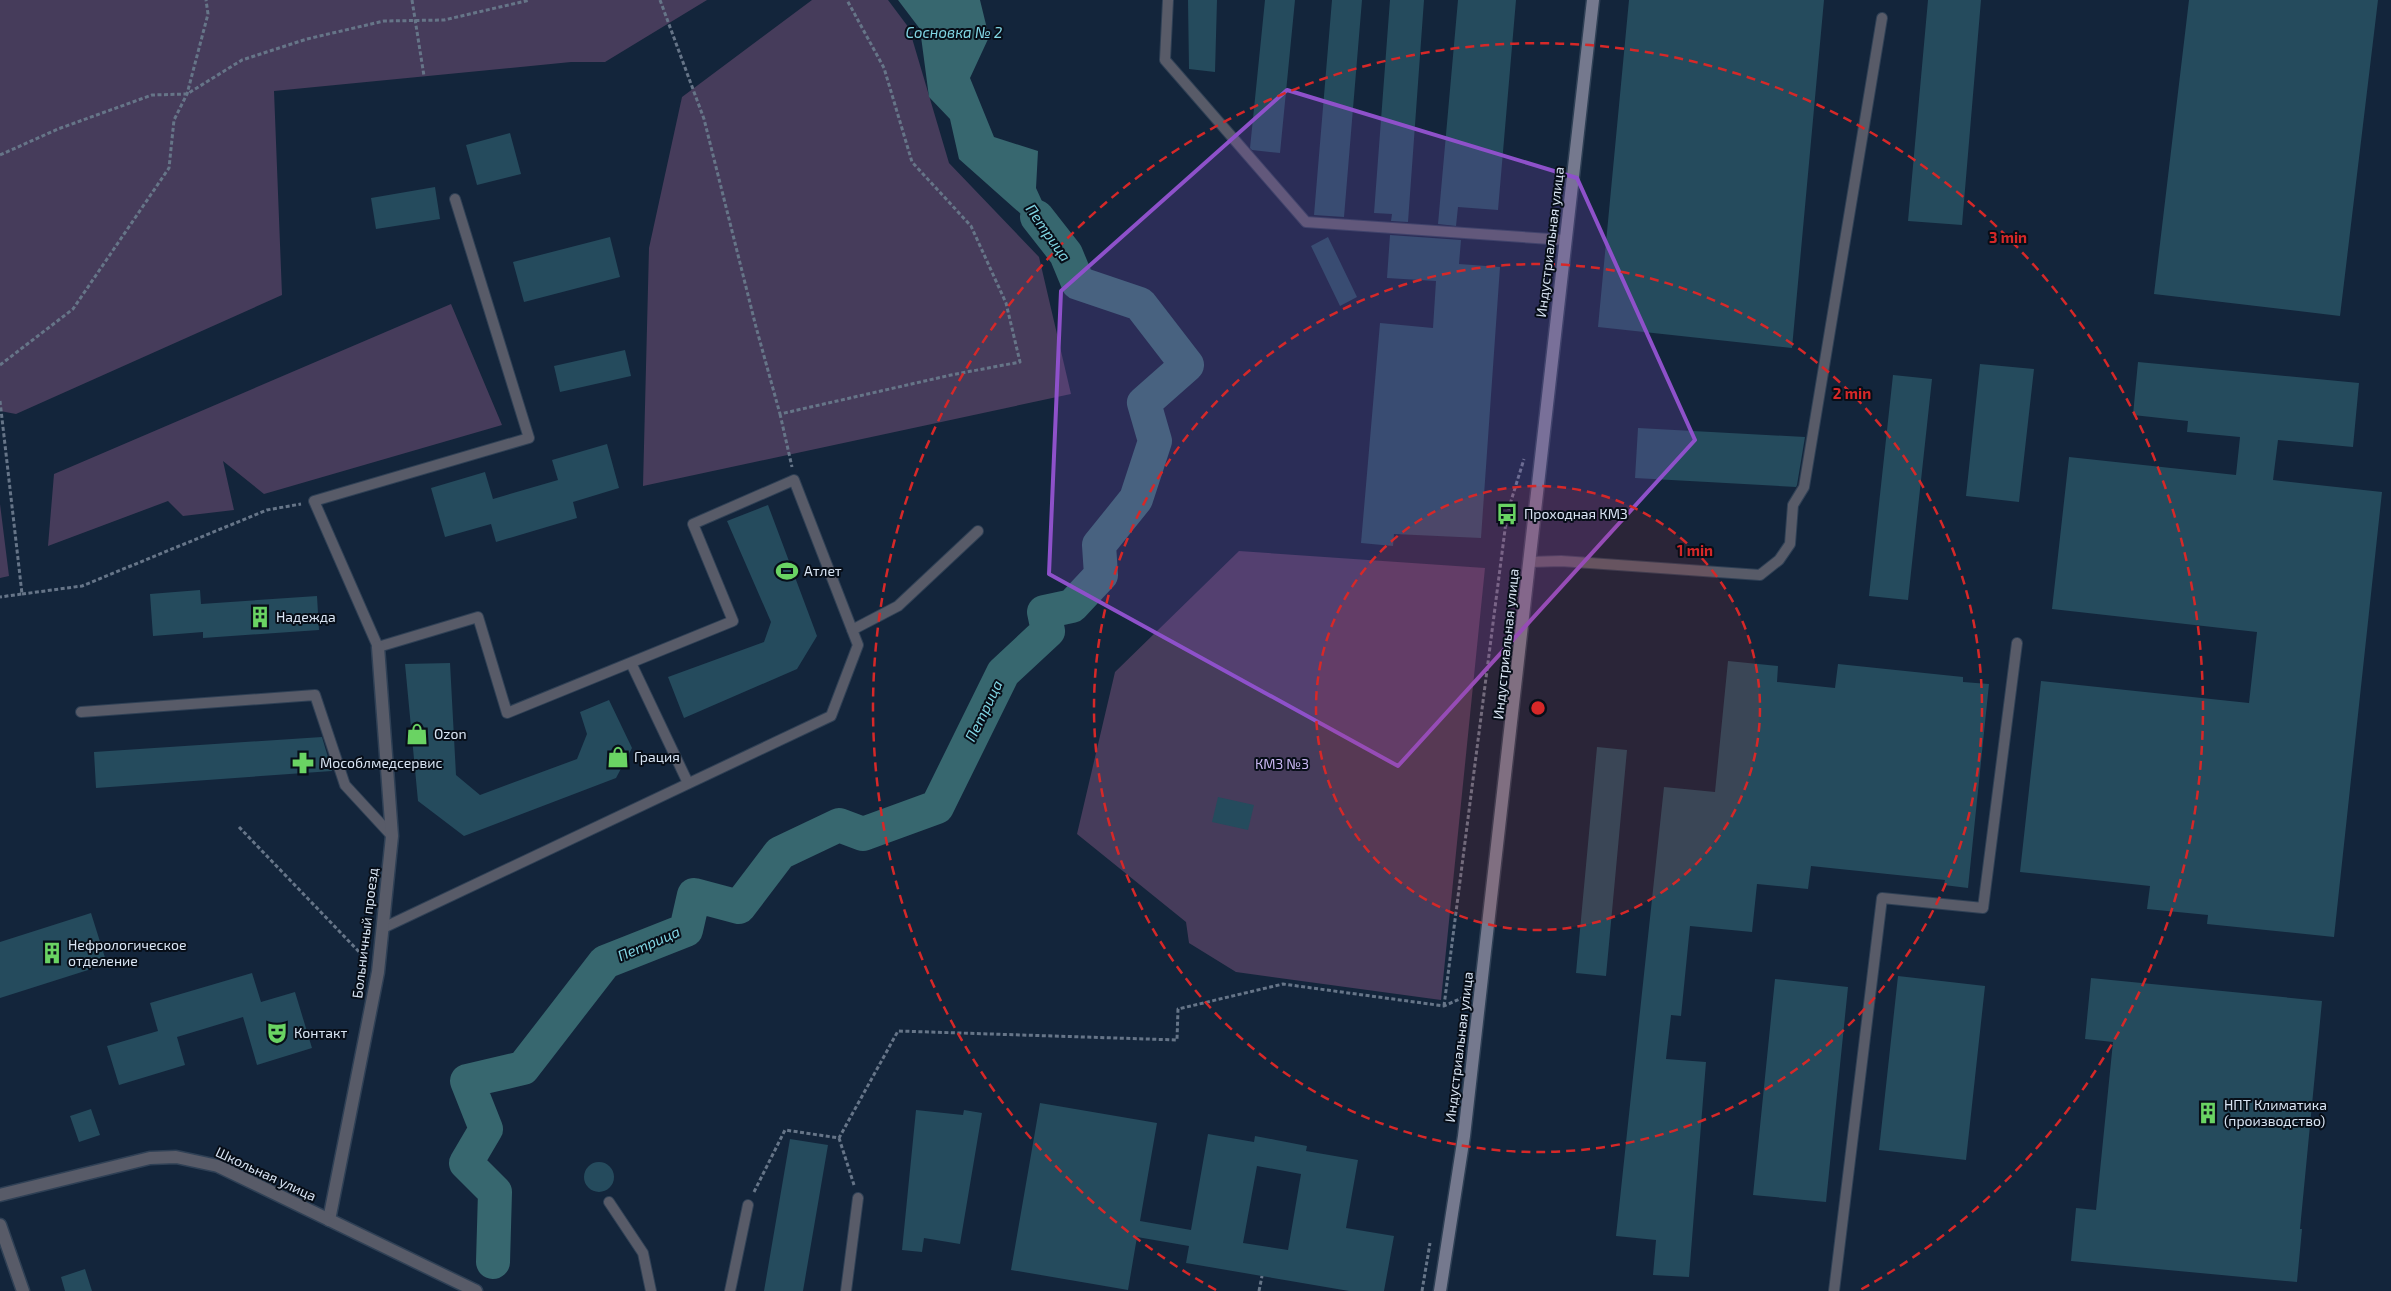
<svg xmlns="http://www.w3.org/2000/svg" width="2391" height="1291" font-family="'Exo 2',sans-serif">
<style>
.green{fill:#463c5b}
.water{fill:#37676f}
.lines{fill:none;stroke-linecap:round;stroke-linejoin:round}
.river{stroke:#37676f;stroke-width:34}
.building{fill:#254b5d;fill-rule:evenodd}
.service-casing{stroke:#2f4055;stroke-width:12}
.minor-casing{stroke:#2f4055;stroke-width:15}
.tertiary-casing{stroke:#2f4055;stroke-width:15}
.secondary-casing{stroke:#2f4055;stroke-width:15}
.path{stroke:#667588;stroke-width:3;stroke-dasharray:4 2.5;stroke-linecap:butt}
.service{stroke:#585b68;stroke-width:10}
.minor{stroke:#585b68;stroke-width:12}
.tertiary{stroke:#585b68;stroke-width:12}
.secondary{stroke:#75798e;stroke-width:12}
.marked{fill:#8e51ca;fill-opacity:0.2;stroke:#8e51ca;stroke-width:4;stroke-linejoin:round}
.ring{fill:none;stroke:#d62828;stroke-width:2.5;stroke-dasharray:9 6}
.labels{text-anchor:middle;stroke-width:4;stroke-linejoin:round;paint-order:stroke}
.street-label{font-size:14px;fill:#d9e5f4;stroke:#070e18}
.poi-label{font-size:14px;fill:#d9e5f4;stroke:#070e18;text-anchor:start}
.park-label{font-size:14px;fill:#c9b7f2;stroke:#070e18}
.water-label{font-size:15px;font-style:italic;fill:#81d5e3;stroke:#070e18}
.centre{fill:#d62828;stroke:#070e18;stroke-width:2.5}
.ring-label{font-size:15px;text-anchor:middle;font-weight:bold;fill:#d62828;stroke:#070e18;stroke-width:4;stroke-linejoin:round;paint-order:stroke}
</style>
<rect width="100%" height="100%" fill="#13253b"/>
<path class="green" d="M0,0H707L605,62H571L274,91L282,295L16,414L0,411Z
M812,0H888L909,28L949,163L1039,257L1071,394L643,486L649,248L682,97Z
M451,304L502,425L264,494L223,461L234,510L183,516L168,501L48,546L54,474Z
M0,504L9,576L0,578Z
M1239,551L1485,568L1441,1000L1236,972L1189,943L1186,922L1077,834L1115,672Z"/>
<path class="water" d="M898,0H980L989,37L970,78L994,137L1038,151L1036,188L1066,254L959,159L950,119L929,97L920,29Z"/>
<g class="lines">
<path class="river" d="M493,1262L495,1192L466,1163L486,1129L467,1081L523,1068L605,962L686,930L694,895L739,907L780,853L839,825L863,834L937,807L1003,673L1048,631L1044,612L1072,606L1101,575L1099,545L1136,499L1155,441L1144,403L1187,365L1140,304L1078,283L1066,254L1037,217"/>
</g>
<path class="building" d="M1188,0H1217L1215,72L1189,69Z
M1265,0H1295L1280,153L1252,150L1250,148Z
M1332,0H1362L1344,217L1314,215Z
M1390,0H1424L1408,222L1391,221L1392,214L1374,213Z
M1458,0H1516L1498,210L1458,207L1456,226L1438,224Z
M1629,0H1824L1792,348L1598,327Z
M1928,0H1981L1962,225L1908,221Z
M2189,0H2378L2340,316L2154,294Z
M510,133L521,174L477,185L466,145Z
M435,187L440,219L376,229L371,198Z
M1390,235L1461,240L1459,264L1500,267L1481,538L1394,534L1393,546L1361,543L1380,323L1433,328L1436,281L1387,278Z
M610,237L620,277L524,302L513,262Z
M1328,237L1357,297L1340,306L1311,246Z
M625,350L631,376L560,392L554,366Z
M2138,362L2359,383L2353,447L2278,440L2273,480L2382,492L2334,937L2207,924L2208,915L2147,909L2150,886L2020,872L2041,681L2249,703L2257,632L2052,609L2069,457L2236,475L2240,437L2187,432L2188,421L2133,415Z
M1980,364L2034,369L2019,502L1966,496Z
M1893,375L1932,379L1908,600L1869,596Z
M1638,428L1805,437L1797,485L1796,487L1635,478Z
M607,444L619,488L573,502L577,518L496,542L491,524L445,537L431,488L485,472L493,499L558,480L552,460Z
M768,505L817,636L797,669L684,718L668,677L764,642L771,622L727,521Z
M200,590L201,604L317,596L319,630L203,638V632L153,636L150,594Z
M1728,661L1778,666L1777,682L1835,688L1838,664L1963,677V682L1989,684L1968,888L1944,885L1945,880L1811,866L1808,889L1757,884L1752,932L1690,926L1681,1016L1671,1015L1666,1059L1706,1062L1689,1277L1653,1275L1656,1240L1616,1236L1664,787L1715,792Z
M450,663L456,775L480,795L577,759L587,734L580,712L609,700L632,748L616,778L464,836L418,801L405,664Z
M322,737L332,771L96,788L94,752Z
M1597,747L1627,750L1606,976L1576,973Z
M1218,797L1254,805L1248,830L1212,822Z
M91,913L107,964L0,998V942Z
M252,973L261,1002L295,992L312,1048L257,1065L243,1017L177,1037L185,1065L119,1085L107,1046L158,1031L150,1003Z
M1898,976L1985,986L1966,1160L1879,1150Z
M2091,978L2322,1001L2300,1229H2302L2297,1282L2071,1261L2076,1208L2096,1210L2113,1042L2085,1039Z
M1775,979L1848,987L1826,1202L1753,1195Z
M1040,1103L1157,1123L1140,1221L1191,1230L1208,1134L1254,1142L1255,1136L1276,1140L1307,1146L1306,1151L1358,1160L1346,1228L1394,1236L1384,1291H1349L1186,1263L1189,1246L1137,1237L1128,1290L1011,1270ZM1257,1166L1301,1174L1288,1250L1243,1243Z
M91,1109L100,1135L79,1142L70,1116Z
M916,1110L963,1115L964,1110L982,1113L960,1244L924,1238L922,1252L902,1250Z
M790,1139L828,1145L803,1291H764Z
M584 1177a15 15 0 1 1 30 0a15 15 0 1 1-30 0Z
M85,1269L92,1291H65L61,1277Z"/>
<g class="lines">
<g class="service-casing">
<path id="service" d="M1168,0L1165,60L1306,222L1565,240
M1530,562L1561,561L1760,575L1779,560L1790,544L1793,505L1804,487L1882,18
M852,630L898,606L978,531
M631,663L688,783
M81,712L315,695L345,785L392,836
M383,928L831,716L858,645L794,480L693,524L733,621L507,713L478,617L378,647L314,501L529,438L455,199
M609,1202L643,1253L651,1291
M730,1291L748,1205
M846,1291L858,1198
M1834,1291L1882,898L1983,908L2017,643"/>
</g>
<g class="minor-casing">
<path id="minor" d="M329,1220L378,972L392,836L378,647
M0,1225L23,1291"/>
</g>
<g class="tertiary-casing">
<path id="tertiary" d="M0,1195L150,1158L176,1157L218,1166L476,1291"/>
</g>
<g class="secondary-casing">
<path id="secondary" d="M1440,1291L1464,1136L1593,0"/>
</g>
<path class="path" d="M412,0L424,76
M660,0L704,119L756,327L780,414L951,375L1020,362L1006,303L971,226L912,162L884,68L847,0
M0,155L58,129L152,95L187,94L242,60L307,39L384,21L444,20L530,0
M0,365L73,309L169,168L174,120L187,94L208,14L206,0
M0,401L22,594L0,597
M780,414L792,467
M22,594L82,586L267,510L301,504
M239,827L365,958
M1444,1006L1507,514L1524,459
M839,1138L854,1185
M754,1192L785,1130L839,1138L898,1031L1177,1040L1178,1009L1283,984L1444,1006L1464,997
M1259,1291L1262,1276
M1422,1291L1430,1243"/>
<use href="#service" class="service"/>
<use href="#minor" class="minor"/>
<use href="#tertiary" class="tertiary"/>
<use href="#secondary" class="secondary"/>
</g>
<path class="marked" d="M1287,90L1577,178L1695,440L1398,766L1049,574L1061,291Z"/>
<circle cx="1538" cy="708" r="222" fill="#d62828" fill-opacity=".12"/>
<g class="ring">
<circle cx="1538" cy="708" r="222"/>
<circle cx="1538" cy="708" r="444"/>
<path d="M1216 1290A665 665 0 1 1 1860 1290"/>
</g>
<defs>
<g id="bus-bare" transform="scale(1.725)"><path d="M-5-6H5V4H4V6H2V4H-2V6H-4V4H-5ZM-3.5-4V0h7V-4ZM-3.5 1.2v1.5H-2V1.2ZM2 1.2v1.5H3.5V1.2Z" fill="#6ad363" stroke="#070e18" stroke-width="2.5" paint-order="stroke"/></g>
<g id="stadium-bare" transform="scale(1.725)"><path d="M0-5a6.5 5 0 1 0 0 10a6.5 5 0 1 0 0-10ZM-3.5-1.8h7v3.6h-7Z" fill="#6ad363" stroke="#070e18" stroke-width="2.5" paint-order="stroke"/></g>
<g id="building-bare" transform="scale(1.725)"><path d="M-4-6H4V6H1V3H-1V6H-4ZM-2.5-4.3h1.7v1.8h-1.7ZM.8-4.3h1.7v1.8H.8ZM-2.5-1h1.7V.8h-1.7ZM.8-1h1.7V.8H.8Z" fill="#6ad363" stroke="#070e18" stroke-width="2.5" paint-order="stroke"/></g>
<g id="shop-bare" transform="scale(1.725)"><path d="M-5-2.5h2.3a2.7 3.5 0 0 1 5.4 0H5L5.5 6h-11ZM-1.5-2.5h3a1.5 2.3 0 0 0-3 0Z" fill="#6ad363" stroke="#070e18" stroke-width="2.5" paint-order="stroke"/></g>
<g id="pharmacy-bare" transform="scale(1.725)"><path d="M-2-6h4v4h4v4h-4v4h-4v-4h-4v-4h4Z" fill="#6ad363" stroke="#070e18" stroke-width="2.5" paint-order="stroke"/></g>
<g id="theatre-bare" transform="scale(1.725)"><path d="M-5-5.5Q0-4 5-5.5V0Q5 5 0 6Q-5 5-5 0ZM-3.3-2.5H-1v1.5H-3.3ZM1-2.5H3.3v1.5H1ZM-2.8 1Q0 5.5 2.8 1Z" fill="#6ad363" stroke="#070e18" stroke-width="2.5" paint-order="stroke"/></g>
</defs>
<g fill-rule="evenodd">
<use href="#bus-bare" x="1507" y="514"/>
<use href="#stadium-bare" x="787" y="571"/>
<use href="#building-bare" x="260" y="617"/>
<use href="#shop-bare" x="417" y="734"/>
<use href="#shop-bare" x="618" y="757"/>
<use href="#pharmacy-bare" x="303" y="763"/>
<use href="#building-bare" x="52" y="953"/>
<use href="#theatre-bare" x="277" y="1033"/>
<use href="#building-bare" x="2208" y="1113"/>
</g>
<g class="labels">
<g class="street-label">
<text transform="translate(1550 242) rotate(-83)" y="5">Индустриальная улица</text>
<text transform="translate(1506 644) rotate(-84)" y="5">Индустриальная улица</text>
<text transform="translate(365 933) rotate(-83)" y="5">Больничный проезд</text>
<text transform="translate(1459 1047) rotate(-83)" y="5">Индустриальная улица</text>
<text transform="translate(266 1174) rotate(25)" y="5">Школьная улица</text>
</g>
<g class="poi-label">
<text x="1524" y="519">Проходная КМЗ</text>
<text x="804" y="576">Атлет</text>
<text x="276" y="622">Надежда</text>
<text x="434" y="739">Ozon</text>
<text x="634" y="762">Грация</text>
<text x="320" y="768">Мособлмедсервис</text>
<text x="68" y="950">Нефрологическое<tspan x="68" dy="16">отделение</tspan></text>
<text x="294" y="1038">Контакт</text>
<text x="2224" y="1110">НПТ Климатика<tspan x="2224" dy="16">(производство)</tspan></text>
</g>
<g class="park-label">
<text x="1282" y="769">КМЗ №3</text>
</g>
<g class="water-label">
<text x="954" y="38">Сосновка № 2</text>
<text transform="translate(1048 233) rotate(55)" y="5">Петрица</text>
<text transform="translate(984 711) rotate(-64)" y="5">Петрица</text>
<text transform="translate(649 944) rotate(-23)" y="5">Петрица</text>
</g>
</g>
<circle cx="1538" cy="708" r="8" class="centre"/>
<g class="ring-label">
<text x="2008" y="243">3 min</text>
<text x="1852" y="399">2 min</text>
<text x="1695" y="556">1 min</text>
</g>
</svg>
